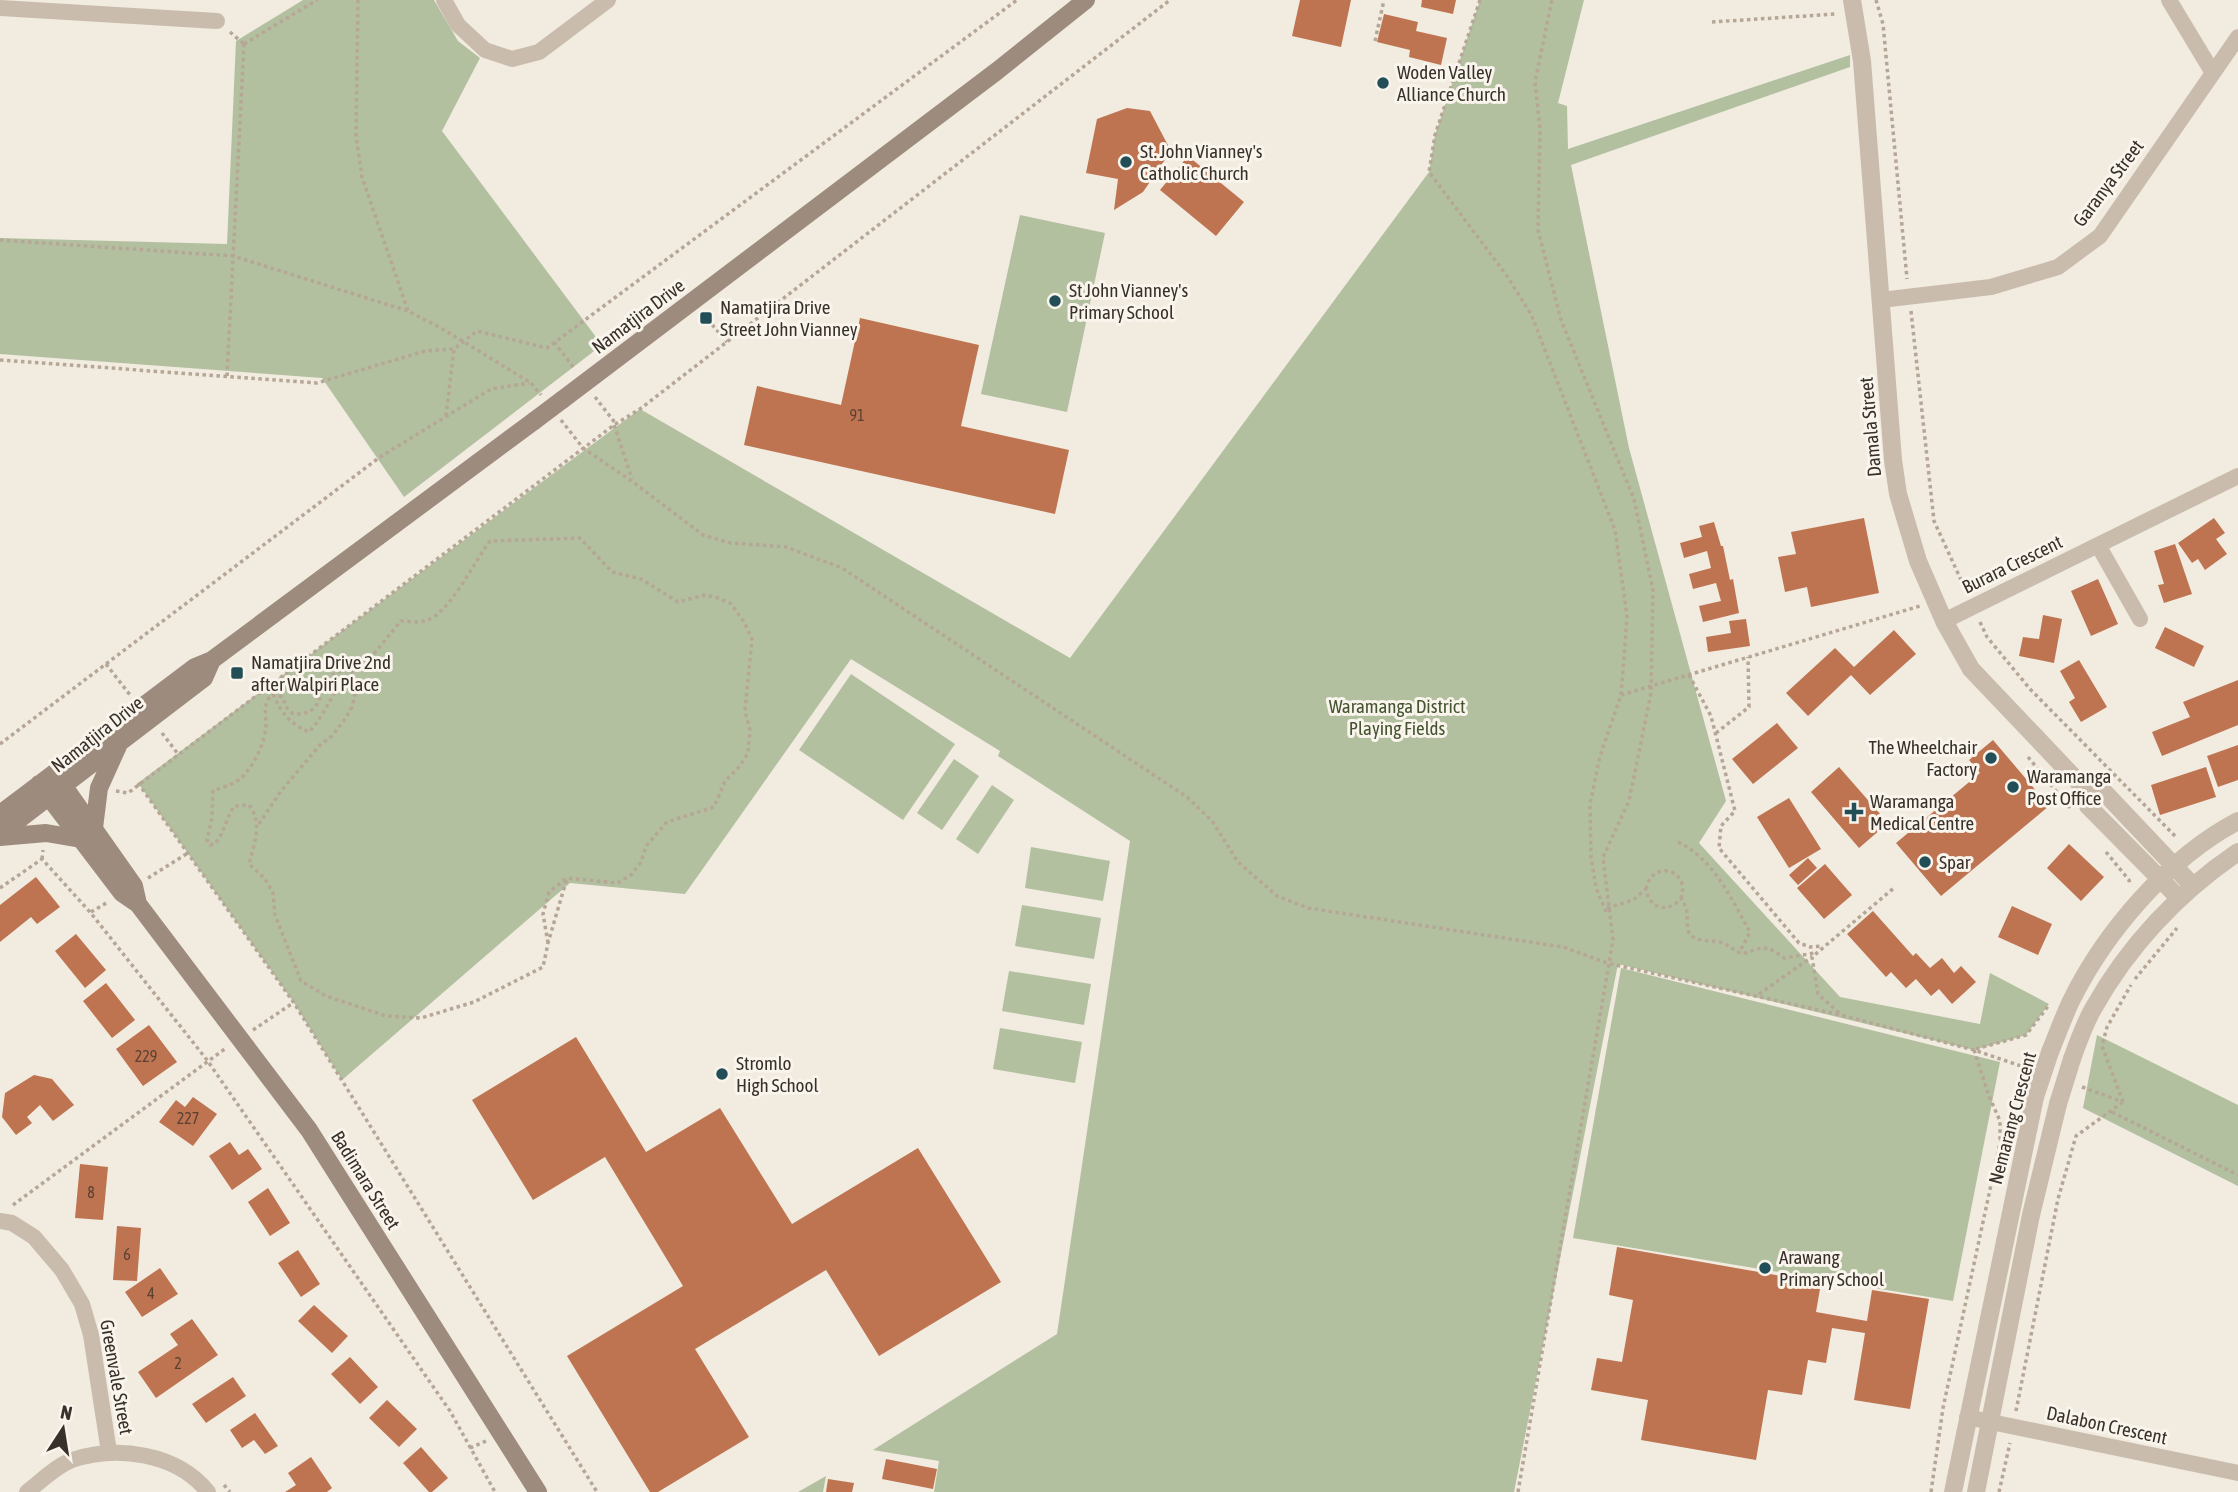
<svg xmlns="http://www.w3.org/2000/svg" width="2238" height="1492" font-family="'Asap Condensed',sans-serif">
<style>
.green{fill:#b3c0a0}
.building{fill:#be7451}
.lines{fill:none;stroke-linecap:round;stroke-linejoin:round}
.path{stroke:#b5a696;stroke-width:3.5;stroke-dasharray:3.5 3.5;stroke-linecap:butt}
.minor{stroke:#c9bcac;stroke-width:16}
.tertiary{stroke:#c9bcac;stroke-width:18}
.secondary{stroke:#9d8b7d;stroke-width:18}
.tertiary-bridge{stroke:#c9bcac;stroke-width:18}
.secondary-bridge{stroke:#9d8b7d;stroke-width:18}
.poi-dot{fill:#224f57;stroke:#f9f4ec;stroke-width:2.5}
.labels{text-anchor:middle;stroke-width:6;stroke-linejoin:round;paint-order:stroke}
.number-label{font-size:16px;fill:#5a4134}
.poi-label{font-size:19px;fill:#38302a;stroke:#f9f4ec;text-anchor:start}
.street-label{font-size:19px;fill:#38302a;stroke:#f9f4ec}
.park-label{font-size:19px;fill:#445430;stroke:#f9f4ec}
</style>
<rect width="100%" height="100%" fill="#f1ebe0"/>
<path class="green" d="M303,0H434L458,41L480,58L442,131L602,345L404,497L322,378L0,354V238L227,244L236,41Z
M1480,0H1584L1558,103L1567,106L1568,149L1850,55V67L1571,165L1629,448L1726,801L1699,843L1840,997L1980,1024L1990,973L2049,1004L2026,1035L1974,1050L1618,964L1514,1492H934L939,1461L873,1450L1057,1334L1130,841L998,756L1000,751L851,659L685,894L570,883L342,1080L294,1003L138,783L640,409L1070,658L1429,172L1435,135Z
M1020,215L1105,233L1067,412L981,394Z
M851,674L955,744L903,820L799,750Z
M954,759L979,776L942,830L917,813Z
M992,785L1014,800L978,854L956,839Z
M1031,847L1110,861L1103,901L1025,888Z
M1022,905L1101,918L1094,959L1015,946Z
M1621,968L2000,1062L1953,1301L1573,1238Z
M1009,971L1091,984L1084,1025L1002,1011Z
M1000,1028L1082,1042L1075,1083L993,1069Z
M2097,1035L2238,1105V1186L2083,1108Z
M826,1476L823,1492H798Z"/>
<path class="building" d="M1300,0H1351L1341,47L1292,36Z
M1422,0H1456L1453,14L1421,7Z
M1384,14L1418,22L1416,31L1447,38L1441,65L1409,57L1410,50L1377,42Z
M1127,108L1150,111L1171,151L1143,192L1114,210L1118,179L1086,173L1097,119Z
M1188,156L1244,202L1216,236L1160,190Z
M860,318L979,345L961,426L1069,450L1055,514L744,445L757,386L841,405Z
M1864,518L1879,593L1811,607L1807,587L1785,592L1778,557L1796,554L1791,532Z
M2214,518L2225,533L2216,539L2227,554L2205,570L2198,559L2192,563L2178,543Z
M1714,522L1721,546H1723L1730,580L1733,579L1739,613L1703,622L1699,606L1721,601L1716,583L1693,589L1689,574L1711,568L1707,551L1684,558L1680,543L1702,537L1699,526Z
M2175,544L2192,594L2164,603L2158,585L2164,584L2154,551Z
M2098,579L2118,624L2091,636L2071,591Z
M2043,615L2062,619L2054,663L2019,656L2023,637L2039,639Z
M1746,619L1750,646L1708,652L1706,637L1731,633L1729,621Z
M2165,627L2204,646L2194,667L2155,648Z
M1894,630L1916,654L1870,695L1851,675L1808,716L1786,693L1835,648L1854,667Z
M2079,660L2107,707L2081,722L2069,702L2075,698L2060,671Z
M2238,680V725L2162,756L2152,732L2190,717L2183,702Z
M1777,723L1798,748L1753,784L1732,759Z
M1993,740L2049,806L1941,896L1896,843L1980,773L1969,760Z
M2238,745V780L2218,787L2207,756Z
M1839,767L1888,823L1859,848L1811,792Z
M2206,767L2216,797L2160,815L2151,785Z
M1789,798L1821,849L1789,868L1757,817Z
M2069,844L2104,877L2081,901L2047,868Z
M1808,858L1817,868L1798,885L1789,875Z
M1825,864L1852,895L1824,919L1797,888Z
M36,877L60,907L37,924L31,917L0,942V905Z
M2012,906L2052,924L2038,955L1998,937Z
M1873,911L1913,956L1916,953L1930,968L1942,958L1954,973L1961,966L1976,982L1952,1004L1939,989L1931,996L1916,979L1906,988L1891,972L1886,977L1847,934Z
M76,934L106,970L85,988L55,951Z
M106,983L135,1020L112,1038L83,1001Z
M149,1025L177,1062L143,1086L116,1049Z
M576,1037L646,1152L720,1108L792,1224L918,1148L1001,1282L879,1356L826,1270L695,1349L749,1437L658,1492H650L567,1356L683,1286L605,1157L533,1200L472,1100Z
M34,1075L52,1079L74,1105L53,1121L40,1105L27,1117L32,1123L16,1135L2,1117L5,1093Z
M193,1097L217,1114L193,1146L159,1122L176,1100L185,1107Z
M230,1142L239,1155L248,1149L262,1169L232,1190L209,1156Z
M80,1164L108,1167L103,1220L75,1218Z
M268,1188L290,1223L270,1236L248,1202Z
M117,1226L141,1228L137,1281L113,1280Z
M1617,1247L1821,1283L1816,1312L1867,1321L1872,1290L1929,1299L1910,1409L1854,1400L1865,1333L1832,1328L1826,1363L1808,1360L1802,1395L1768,1390L1756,1460L1641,1440L1648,1400L1591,1390L1597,1358L1622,1362L1633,1300L1609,1295Z
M298,1250L320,1284L301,1297L278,1263Z
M160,1268L178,1294L142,1317L125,1292Z
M314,1305L348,1336L332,1353L298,1321Z
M192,1319L218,1355L156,1398L138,1372L178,1345L170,1334Z
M350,1357L378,1387L360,1404L331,1374Z
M233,1377L246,1396L206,1423L192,1404Z
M387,1400L417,1429L399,1447L369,1418Z
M255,1413L278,1446L265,1454L254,1440L242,1448L230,1430Z
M421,1447L448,1478L432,1492H429L403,1463Z
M311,1457L332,1488L327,1492H285L296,1485L288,1473Z
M886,1459L937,1469L933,1489L882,1479Z
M828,1479L854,1483L852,1492H826Z"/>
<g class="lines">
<path class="path" d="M358,0L356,136L362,177L408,311L441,328L531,383L541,395
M1480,0L1435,135L1429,172L1507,276L1531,314L1615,530L1627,616L1624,659L1621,695L1600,756L1590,804L1591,857L1596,888L1607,914
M1876,0L1883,24L1907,279
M1712,22L1836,14
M230,32L244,44
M1375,41L1384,0
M244,44L317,0
M0,240L233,256L408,311
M1911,311L1934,521L1967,593
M703,314L727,342
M554,342L574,368
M0,360L317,383L425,351L454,349L477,331L547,348L1017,0
M227,376L244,44
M595,397L616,424
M446,416L454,349
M561,420L583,448L633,482L703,535L731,543L786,547L842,568L1187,797L1212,821L1238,862L1277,896L1308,908L1563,947L1607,963L1841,1015L1974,1050L2024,1067
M614,425L632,479
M1980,622L1987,637L2030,689L2177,838
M106,664L130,695
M1689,675L1711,716L1735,811L1721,826L1719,848L1799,943L1810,947L1823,946
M273,694C281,713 290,724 309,732C328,712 333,685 356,669
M1621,695L1920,606
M162,733L178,754
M1716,733L1749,707L1748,657
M0,744L380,457L491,389L529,383
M2028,757L2070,808
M138,783L294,1003L597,1492
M116,791L128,793L614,425L640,409L1170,0
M259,824L281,791L320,745L332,736L345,719L352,707L356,690L351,679L343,678
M1678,842C1714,859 1732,900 1750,932L1739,953
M2106,852L2129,880L2130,885
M42,859L43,850
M148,878L188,853
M0,888L42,859L90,912L207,1060L450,1411L495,1492
M1646,889C1652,859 1691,869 1681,898
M1607,908L1633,900L1646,889C1649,909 1669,914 1681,898C1691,914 1685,917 1688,930C1692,944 1713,939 1723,943C1730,946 1735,951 1742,954C1763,947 1766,944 1784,958L1815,953
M91,912L108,902
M548,943L543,914L549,892L567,878L617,883L631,875L641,862L646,846L667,822L714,807L725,781L740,766L748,753L750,730L745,711L752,639L744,622L731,604L719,598L705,595L678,602L641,579L612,572L580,538L490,541C475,560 448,617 424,621C417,623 408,621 401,621C391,632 370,661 360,667C349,673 338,668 329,678C316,695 324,715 293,714L287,708L282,697L273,694C262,703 266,713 266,725C265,742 255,764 243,776C236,784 223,787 213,791L212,818L207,840L210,845L215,844C224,833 226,819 234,806L249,805C263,823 254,844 249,864L265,879L273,893L275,915L301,981L326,996L386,1016L421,1018L474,1002L543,967L548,943L567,878
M2135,979L2177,928
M1759,994L1812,957
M1839,1013L1818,994L1812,957L1894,888
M253,1030L293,1003
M1976,1049L2026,1035L2049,1005
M1974,1050L1989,1096L2000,1121V1141
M2082,1087L2123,1102
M2123,1102L2102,1046L2107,1027L2131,985
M2112,1112L2238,1175
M13,1205L226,1048
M2016,1411L2058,1199L2076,1136L2123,1102
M470,1448L486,1441
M224,1485L230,1492
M1518,1492L1613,940L1603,857L1629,801L1651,693L1653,590L1634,499L1561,320L1538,230L1540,129L1535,82L1552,0
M1931,1492L1943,1408L2000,1143L2010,1130
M1999,1492L2010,1443"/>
<path class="minor" d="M444,0L458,25L485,50L512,59L539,52L608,0
M2169,0L2213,73
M0,8L217,21
M1881,300L1991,287L2058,267L2100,236L2238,37
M2098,545L2140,619
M1944,621L2238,476
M0,1221L12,1223L34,1237L62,1270L82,1304L91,1335L109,1452
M1967,1417L2238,1473
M27,1492C40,1482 56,1466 72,1460C117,1445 177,1453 208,1492"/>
<path class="tertiary" d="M1852,0L1862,61L1893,460L1898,494L1918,561L1944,621L1971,669L2086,790L2105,793L2193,886
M2086,790L2088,806L2179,898
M2050,1052C2057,1035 2063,1018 2071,1001C2105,932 2169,857 2238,821
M2072,1059C2078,1042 2084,1025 2093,1009C2128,946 2179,892 2238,852
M1953,1492L2035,1097
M1976,1492L2031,1215L2058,1104"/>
<path class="secondary" d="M562,400L997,71L1086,0
M58,778L134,886L138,904
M39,784L122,893L138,904L309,1130L538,1492
M0,814L195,667L212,660L534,421
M94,828L99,788L118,746
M0,834L204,678L212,660
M0,837L46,833L81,839"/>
<path class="tertiary-bridge" d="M2035,1097L2050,1052
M2058,1104L2072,1059"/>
<path class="secondary-bridge" d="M534,421L562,400"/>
</g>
<g class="poi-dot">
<circle cx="1383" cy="83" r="7"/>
<circle cx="1126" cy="162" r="7"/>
<circle cx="1055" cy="301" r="7"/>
<rect x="699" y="311" width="14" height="14" rx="3.5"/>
<rect x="230" y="666" width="14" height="14" rx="3.5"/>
<circle cx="1991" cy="758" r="7"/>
<circle cx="2013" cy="787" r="7"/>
<path d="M1850.5 801.5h7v7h7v7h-7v7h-7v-7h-7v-7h7z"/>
<circle cx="1925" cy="862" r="7"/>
<circle cx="722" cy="1074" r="7"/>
<circle cx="1765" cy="1268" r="7"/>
</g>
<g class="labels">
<g class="number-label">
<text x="857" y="421">91</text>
<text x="146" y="1062">229</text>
<text x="188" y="1124">227</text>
<text x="91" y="1198">8</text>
<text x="127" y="1260">6</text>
<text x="151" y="1299">4</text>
<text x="178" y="1369">2</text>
</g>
<g class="poi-label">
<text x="1397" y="79">Woden Valley<tspan x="1397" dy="22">Alliance Church</tspan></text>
<text x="1140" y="158">St. John Vianney's<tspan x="1140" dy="22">Catholic Church</tspan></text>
<text x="1069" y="297">St John Vianney's<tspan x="1069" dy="22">Primary School</tspan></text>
<text x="720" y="314">Namatjira Drive<tspan x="720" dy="22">Street John Vianney</tspan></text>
<text x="251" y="669">Namatjira Drive 2nd<tspan x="251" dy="22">after Walpiri Place</tspan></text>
<text x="1977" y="754" text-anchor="end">The Wheelchair<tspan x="1977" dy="22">Factory</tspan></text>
<text x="2027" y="783">Waramanga<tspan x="2027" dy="22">Post Office</tspan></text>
<text x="1870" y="808">Waramanga<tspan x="1870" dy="22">Medical Centre</tspan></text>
<text x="1939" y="869">Spar</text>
<text x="736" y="1070">Stromlo<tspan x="736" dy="22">High School</tspan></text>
<text x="1779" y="1264">Arawang<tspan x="1779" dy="22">Primary School</tspan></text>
</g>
<g class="street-label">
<text transform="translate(2108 183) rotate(-53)" y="7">Garanya Street</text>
<text transform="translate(638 316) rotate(-37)" y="7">Namatjira Drive</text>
<text transform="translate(1870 427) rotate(-95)" y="7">Damala Street</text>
<text transform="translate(2012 564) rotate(-26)" y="7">Burara Crescent</text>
<text transform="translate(97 734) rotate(-38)" y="7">Namatjira Drive</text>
<text transform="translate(2012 1118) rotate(-75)" y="7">Nemarang Crescent</text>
<text transform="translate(366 1180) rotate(58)" y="7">Badimara Street</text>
<text transform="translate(117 1377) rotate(80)" y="7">Greenvale Street</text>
<text transform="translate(2107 1425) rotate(12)" y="7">Dalabon Crescent</text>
</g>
<g class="park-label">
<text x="1397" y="713">Waramanga District<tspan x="1397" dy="22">Playing Fields</tspan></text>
</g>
</g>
<g transform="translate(63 1429) rotate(12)" stroke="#f9f4ec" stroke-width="5" paint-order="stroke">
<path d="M0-5L12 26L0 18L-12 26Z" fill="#38302a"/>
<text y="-10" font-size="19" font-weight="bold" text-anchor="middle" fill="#38302a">N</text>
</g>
</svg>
